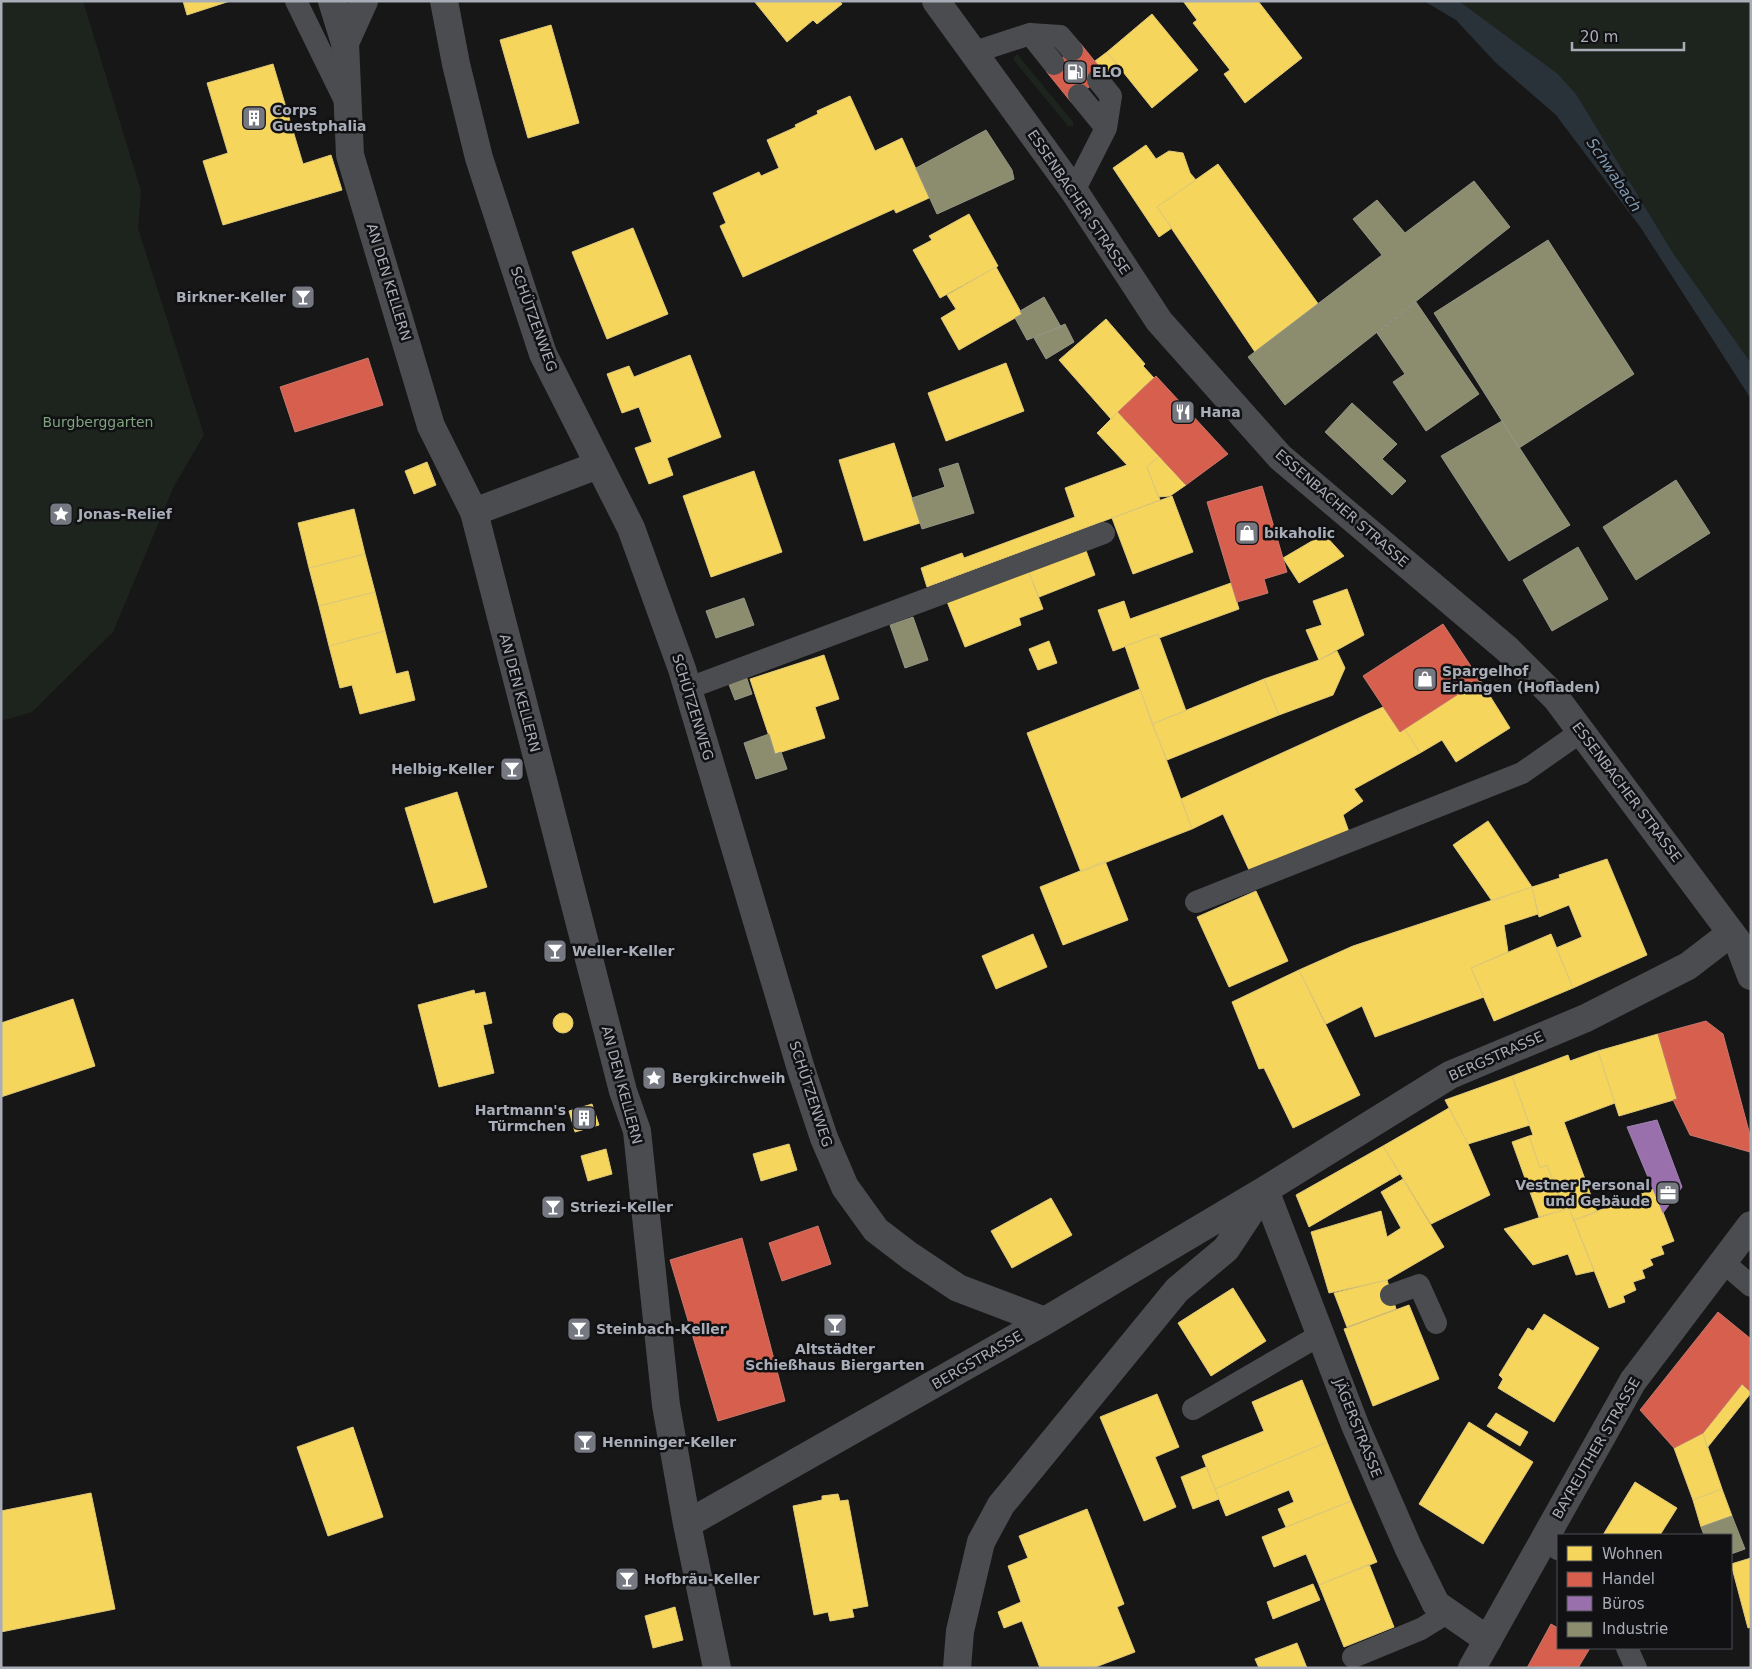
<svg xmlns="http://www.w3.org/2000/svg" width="1752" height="1669" font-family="'DejaVu Sans',sans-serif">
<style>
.green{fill:#1d241e}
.water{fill:#2a3239}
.homes{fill:#f6d55c;stroke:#dfc978}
.shops{fill:#d6604d;stroke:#c8776d}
.offices{fill:#9970ab;stroke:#9e82af}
.industry{fill:#8c8c6e;stroke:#949684}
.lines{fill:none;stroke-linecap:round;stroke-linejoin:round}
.service{stroke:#4b4c50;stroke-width:22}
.minor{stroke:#4b4c50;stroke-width:28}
.tertiary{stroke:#4b4c50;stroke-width:28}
.labels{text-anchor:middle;stroke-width:5;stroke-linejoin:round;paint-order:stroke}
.poi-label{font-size:14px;font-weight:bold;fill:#a8adb8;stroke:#111113;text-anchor:start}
.street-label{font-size:14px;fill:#a8adb8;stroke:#111113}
.park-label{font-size:14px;fill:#7fa381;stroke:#111113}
.water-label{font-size:15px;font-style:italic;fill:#7f9bb3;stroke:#111113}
</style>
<rect width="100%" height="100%" fill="#171717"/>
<path class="green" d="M1,1H83L141,191L138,228L204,435L174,486L113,632L32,712L1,721Z
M1459,1H1751V363L1673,253L1576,94L1558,74Z
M1017,54L1073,122V126H1068L1013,59Z"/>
<path class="water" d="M1424,1H1459L1558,74L1576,94L1673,253L1751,363V399L1641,228L1556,115L1495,62L1456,20Z"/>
<path class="homes" d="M183,1H230L187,15Z
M754,1H840L842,4L817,24L813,20L787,42Z
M1183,1H1258L1302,58L1245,103L1224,74L1230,70L1193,23L1197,20Z
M1152,14L1198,70L1152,108L1107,52Z
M551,25L579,123L528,138L500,40Z
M1107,52L1117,64L1105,74L1095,61Z
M273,64L303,164L331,155L342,190L223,225L203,161L228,153L207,83Z
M850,96L875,151L902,138L929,198L896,213L894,209L743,277L720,226L726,223L713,193L759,172L761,176L779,168L767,140L796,127L795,125L818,114L817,111Z
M1146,145L1156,159L1169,151L1183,153L1190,173L1196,180L1157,207L1172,228L1159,237L1113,168Z
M1218,164L1319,305L1255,352L1157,207Z
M969,214L998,266L940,298L913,250L932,240L929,236Z
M633,228L668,314L607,339L572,252Z
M996,267L1022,314L959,350L941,318L956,309L947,295Z
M1106,319L1145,364L1143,366L1154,378L1111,419L1059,360Z
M690,355L721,437L667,458L673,475L649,484L635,448L652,442L639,407L622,413L607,374L629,366L634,377Z
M1006,363L1024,411L946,441L928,393Z
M1118,412L1159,456L1147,467L1160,500L927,587L921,568L962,553L964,558L1075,517L1065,488L1127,465L1097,433Z
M894,443L920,523L864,541L839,460Z
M1159,456L1186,485L1170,496L1158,497L1147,467Z
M427,462L436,485L414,494L405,471Z
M754,471L782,552L711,577L683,496Z
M1172,496L1193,552L1133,574L1112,518Z
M354,509L365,554L309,568L298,523Z
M1324,534L1344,556L1299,583L1283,558Z
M1085,548L1095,575L1039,597L1028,570Z
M365,554L375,592L319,606L309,568Z
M1027,567L1043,609L1019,618L1021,625L965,647L946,599Z
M1231,583L1239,609L1159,638L1158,634L1113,651L1098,610L1124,601L1130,619Z
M1347,589L1364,635L1319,660L1306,630L1322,625L1313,601Z
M375,592L385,631L329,646L319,606Z
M385,631L396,674L408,671L415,700L360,714L352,685L340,688L329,646Z
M1158,634L1186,711L1152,724L1125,646Z
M1049,641L1057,663L1038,670L1029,649Z
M1337,651L1345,668L1333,695L1279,715L1264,679L1319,660Z
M824,655L839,699L815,707L825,738L775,754L750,679Z
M1264,679L1279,715L1167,760L1152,724Z
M1480,680L1510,728L1456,762L1442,740L1420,753L1404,728Z
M1140,689L1192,829L1081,872L1027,733Z
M1383,707L1400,732L1404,728L1420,753L1354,789L1363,801L1343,815L1349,832L1250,872L1223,814L1192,829L1181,799Z
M457,792L487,887L434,903L405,808Z
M1488,821L1532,887L1492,901L1453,845Z
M1607,859L1647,955L1573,988L1556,948L1582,937L1569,905L1539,917L1532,887L1560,878L1559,875Z
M1105,861L1128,920L1063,945L1040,887Z
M1532,887L1538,914L1504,925L1508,952L1471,968L1484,997L1375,1037L1362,1006L1326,1024L1299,970L1353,946Z
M1256,891L1288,961L1229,987L1197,917Z
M1033,934L1047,967L996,989L982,956Z
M1551,934L1573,988L1494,1021L1471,968Z
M1299,970L1360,1095L1293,1128L1264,1068L1259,1069L1232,1002Z
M474,990L475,994L485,992L492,1023L483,1025L494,1073L439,1087L418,1005Z
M73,999L95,1066L1,1097V1023Z
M553 1023a10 10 0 1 1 20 0a10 10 0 1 1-20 0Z
M1658,1034L1677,1099L1619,1116L1598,1051Z
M1598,1051L1615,1103L1564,1122L1597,1212L1574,1220L1569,1208L1564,1210L1547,1165L1540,1168L1529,1136L1533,1135L1512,1076L1568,1055L1570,1061Z
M1512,1076L1530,1125L1468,1144L1445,1100Z
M592,1104L599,1125L575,1132L569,1111Z
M1449,1108L1468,1144L1490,1195L1431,1224L1383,1146Z
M1529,1136L1540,1168L1547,1165L1564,1210L1539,1217L1512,1142Z
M789,1144L797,1170L761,1181L753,1154Z
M1383,1146L1400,1174L1309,1227L1296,1195Z
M606,1149L612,1174L588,1181L581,1156Z
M1403,1179L1444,1247L1387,1280L1329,1293L1311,1232L1381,1211L1387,1237L1401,1228L1381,1192Z
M1654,1189L1674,1241L1661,1246L1664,1254L1650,1259L1653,1265L1642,1270L1645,1278L1633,1282L1636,1290L1623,1296L1625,1302L1609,1308L1574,1220Z
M1051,1198L1072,1235L1012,1268L991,1231Z
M1569,1208L1594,1271L1576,1275L1568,1254L1533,1265L1504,1229Z
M1387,1280L1396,1309L1347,1327L1334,1293Z
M1233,1288L1266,1341L1211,1376L1178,1323Z
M1409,1305L1439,1379L1373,1406L1344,1329Z
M1544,1314L1599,1348L1554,1422L1498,1388L1503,1379L1499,1375L1528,1328L1533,1331Z
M1302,1380L1327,1442L1215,1489L1202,1456L1264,1431L1252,1402Z
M1742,1384L1751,1393L1707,1448L1703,1433Z
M1157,1394L1179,1447L1155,1457L1176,1507L1144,1521L1100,1417Z
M1496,1413L1528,1432L1520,1446L1487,1426Z
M1469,1422L1533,1462L1483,1544L1419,1504Z
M353,1427L383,1517L328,1536L297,1447Z
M1703,1433L1722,1489L1693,1500L1674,1448Z
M1327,1442L1351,1501L1286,1527L1278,1509L1294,1502L1289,1490L1226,1516L1215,1489Z
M1206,1467L1219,1499L1193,1509L1181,1477Z
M1635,1482L1677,1508L1660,1535H1603Z
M1722,1489L1732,1516L1701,1527L1693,1500Z
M91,1493L115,1609L1,1632V1511Z
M838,1494L840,1501L848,1500L868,1606L852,1609L854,1617L830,1621L828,1612L814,1615L793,1506L822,1500V1496Z
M1351,1501L1377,1562L1319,1585L1306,1554L1274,1567L1262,1537Z
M1087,1509L1124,1604L1117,1607L1135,1652L1093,1668H1040L1022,1621L1004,1628L998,1612L1021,1602L1008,1566L1028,1558L1019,1536Z
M1751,1558V1627L1748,1628L1731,1564Z
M1369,1564L1394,1627L1344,1647L1319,1585Z
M1313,1584L1320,1600L1273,1619L1267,1602Z
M675,1607L683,1640L653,1648L645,1616Z
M1297,1643L1307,1668H1259L1255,1659Z"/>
<path class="shops" d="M1080,43L1105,74L1071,102L1046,71Z
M368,358L383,405L295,432L280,387Z
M1156,376L1228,454L1186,485L1118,412Z
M1262,486L1287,572L1264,579L1268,593L1237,602L1207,502Z
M1443,624L1480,680L1400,732L1363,676Z
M1706,1021L1723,1034L1751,1139L1750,1152L1690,1135L1673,1100L1677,1099L1658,1034Z
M818,1226L831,1264L782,1281L769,1243Z
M742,1238L785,1401L718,1421L670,1260Z
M1718,1312L1751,1339V1392L1742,1384L1703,1433L1674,1448L1640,1410Z
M1551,1624L1558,1628V1648H1590L1578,1668H1527Z"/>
<path class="offices" d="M1657,1120L1682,1187L1663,1213L1627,1127Z"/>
<path class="industry" d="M986,130L1012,170L1014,179L937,214L916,168Z
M1474,181L1510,227L1285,405L1248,357L1382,255L1353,219L1377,200L1405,233Z
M1548,240L1634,374L1519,448L1434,313Z
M1044,297L1061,327L1027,340L1015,318L1022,314L1020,311Z
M1416,302L1479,394L1426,431L1393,382L1405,374L1377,333Z
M1065,324L1074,342L1046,359L1034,338Z
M1352,403L1397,444L1382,459L1406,481L1392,495L1325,432Z
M1502,421L1570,525L1509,561L1441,456Z
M958,463L974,513L922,529L912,498L945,487L939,469Z
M1676,480L1710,533L1636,580L1603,527Z
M1578,547L1608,599L1552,631L1523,580Z
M744,598L754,625L716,638L706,611Z
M913,617L928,660L905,668L890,625Z
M746,676L752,694L735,700L728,682Z
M769,734L775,754L781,752L787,769L756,779L744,743Z
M1732,1516L1745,1549L1731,1554V1535H1704L1701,1527Z"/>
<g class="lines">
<path class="service" d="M296,1L346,103
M1030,34L1060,36L1072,50
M975,52L1030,34L1054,64
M1098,80L1111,96L1106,128
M1074,191L1106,128L1079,95
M689,688L1104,533
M1196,902L1522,773L1582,731
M1722,1261L1751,1286
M1391,1295L1419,1285L1436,1323
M1193,1409L1320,1335
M1543,1539L1558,1549
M1627,1648L1636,1668
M1353,1657L1421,1629L1447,1613"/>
<path class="minor" d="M332,1L345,43L350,155L431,426L474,512L623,1091L637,1131L666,1405L687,1524L717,1668
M444,1L456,64L479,158L543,354L631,528L682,669L801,1069L824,1138L845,1187L876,1230L910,1256L958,1288L1045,1321
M345,43L364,1
M474,512L598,465
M1265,1190L1355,1425L1408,1547L1436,1604L1488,1640
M687,1524L1045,1321L1265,1190L1450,1075L1586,1018L1688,966L1731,933
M957,1668L960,1631L981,1542L1001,1505L1177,1290L1226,1249L1261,1196"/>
<path class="tertiary" d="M936,1L1074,191L1159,321L1280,457L1507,649L1556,698L1738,942L1751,976
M1472,1668L1633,1381L1751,1225"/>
</g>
<defs>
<g id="fuel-square" transform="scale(1.25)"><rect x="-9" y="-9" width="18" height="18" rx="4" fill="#757880" stroke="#111113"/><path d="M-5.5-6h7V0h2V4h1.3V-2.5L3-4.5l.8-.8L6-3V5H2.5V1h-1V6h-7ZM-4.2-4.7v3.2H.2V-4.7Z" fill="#fff"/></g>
<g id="building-square" transform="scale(1.25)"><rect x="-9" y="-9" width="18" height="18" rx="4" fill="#757880" stroke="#111113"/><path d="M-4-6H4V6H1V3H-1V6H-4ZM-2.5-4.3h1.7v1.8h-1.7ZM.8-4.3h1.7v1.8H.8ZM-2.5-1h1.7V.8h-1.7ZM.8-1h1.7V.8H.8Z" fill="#fff"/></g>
<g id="bar-square" transform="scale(1.25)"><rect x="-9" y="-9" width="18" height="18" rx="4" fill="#757880" stroke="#111113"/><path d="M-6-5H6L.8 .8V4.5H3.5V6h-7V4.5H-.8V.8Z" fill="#fff"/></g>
<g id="restaurant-square" transform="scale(1.25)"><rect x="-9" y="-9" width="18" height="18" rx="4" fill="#757880" stroke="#111113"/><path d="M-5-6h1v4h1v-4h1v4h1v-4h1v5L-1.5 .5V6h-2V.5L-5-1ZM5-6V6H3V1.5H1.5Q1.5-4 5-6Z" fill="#fff"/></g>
<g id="sight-square" transform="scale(1.25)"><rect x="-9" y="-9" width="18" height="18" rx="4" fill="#757880" stroke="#111113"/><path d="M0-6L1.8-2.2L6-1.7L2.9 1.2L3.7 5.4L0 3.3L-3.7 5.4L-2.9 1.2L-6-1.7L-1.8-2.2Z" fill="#fff"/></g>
<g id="shop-square" transform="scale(1.25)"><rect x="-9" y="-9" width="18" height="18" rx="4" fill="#757880" stroke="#111113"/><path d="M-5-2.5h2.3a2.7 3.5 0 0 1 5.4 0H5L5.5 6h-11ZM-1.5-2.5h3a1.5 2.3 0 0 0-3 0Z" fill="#fff"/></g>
<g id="office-square" transform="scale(1.25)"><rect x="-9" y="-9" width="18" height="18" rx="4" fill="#757880" stroke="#111113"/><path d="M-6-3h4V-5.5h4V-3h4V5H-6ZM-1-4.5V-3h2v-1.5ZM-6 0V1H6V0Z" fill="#fff"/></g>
</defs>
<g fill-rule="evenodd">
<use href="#fuel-square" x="1075" y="72"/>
<use href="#building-square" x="254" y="118"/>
<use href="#bar-square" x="303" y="297"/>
<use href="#restaurant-square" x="1183" y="412"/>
<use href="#sight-square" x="61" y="514"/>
<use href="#shop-square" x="1247" y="533"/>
<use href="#shop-square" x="1425" y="679"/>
<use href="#bar-square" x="512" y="769"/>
<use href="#bar-square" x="555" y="951"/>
<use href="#sight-square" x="654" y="1078"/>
<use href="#building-square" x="584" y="1118"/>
<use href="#office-square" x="1668" y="1193"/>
<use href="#bar-square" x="553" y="1207"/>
<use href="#bar-square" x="835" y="1325"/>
<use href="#bar-square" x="579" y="1329"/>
<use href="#bar-square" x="585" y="1442"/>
<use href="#bar-square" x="627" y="1579"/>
</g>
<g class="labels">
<g class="poi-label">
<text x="1092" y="77">ELO</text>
<text x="272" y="115">Corps<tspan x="272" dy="16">Guestphalia</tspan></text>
<text x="286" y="302" text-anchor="end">Birkner-Keller</text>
<text x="1200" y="417">Hana</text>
<text x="78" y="519">Jonas-Relief</text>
<text x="1264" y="538">bikaholic</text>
<text x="1442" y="676">Spargelhof<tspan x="1442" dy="16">Erlangen (Hofladen)</tspan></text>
<text x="494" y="774" text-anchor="end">Helbig-Keller</text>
<text x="572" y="956">Weller-Keller</text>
<text x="672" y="1083">Bergkirchweih</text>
<text x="566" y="1115" text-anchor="end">Hartmann's<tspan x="566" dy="16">Türmchen</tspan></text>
<text x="1650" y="1190" text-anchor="end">Vestner Personal<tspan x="1650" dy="16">und Gebäude</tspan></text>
<text x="570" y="1212">Striezi-Keller</text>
<text x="596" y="1334">Steinbach-Keller</text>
<text x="835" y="1354" text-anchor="middle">Altstädter<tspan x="835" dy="16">Schießhaus Biergarten</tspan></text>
<text x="602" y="1447">Henninger-Keller</text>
<text x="644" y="1584">Hofbräu-Keller</text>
</g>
<g class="street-label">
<text transform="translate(1079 202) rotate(56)" y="5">ESSENBACHER STRASSE</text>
<text transform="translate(389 282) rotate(73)" y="5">AN DEN KELLERN</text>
<text transform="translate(534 319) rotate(70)" y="5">SCHÜTZENWEG</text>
<text transform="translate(1342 508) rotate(41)" y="5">ESSENBACHER STRASSE</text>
<text transform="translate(520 693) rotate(75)" y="5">AN DEN KELLERN</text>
<text transform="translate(693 707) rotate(73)" y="5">SCHÜTZENWEG</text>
<text transform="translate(1627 792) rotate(53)" y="5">ESSENBACHER STRASSE</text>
<text transform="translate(1496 1056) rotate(-24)" y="5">BERGSTRASSE</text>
<text transform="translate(622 1085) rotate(75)" y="5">AN DEN KELLERN</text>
<text transform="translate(811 1094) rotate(72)" y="5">SCHÜTZENWEG</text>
<text transform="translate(977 1360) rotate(-30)" y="5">BERGSTRASSE</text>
<text transform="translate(1358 1428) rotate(68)" y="5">JÄGERSTRASSE</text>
<text transform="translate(1596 1448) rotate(-60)" y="5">BAYREUTHER STRASSE</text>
</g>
<g class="park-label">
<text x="98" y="427">Burgberggarten</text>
</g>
<g class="water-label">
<text transform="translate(1614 175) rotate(56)" y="5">Schwabach</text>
</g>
</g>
<rect width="1752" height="1669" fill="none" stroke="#a8adb8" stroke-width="5"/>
<rect x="1557" y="1534" width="175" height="115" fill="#111113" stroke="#4d4f55"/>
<rect x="1567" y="1546" width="25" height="15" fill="#f6d55c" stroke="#4d4f55"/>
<text x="1602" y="1559" font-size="15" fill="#a8adb8">Wohnen</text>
<rect x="1567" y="1572" width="25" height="15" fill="#d6604d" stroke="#4d4f55"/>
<text x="1602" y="1584" font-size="15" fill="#a8adb8">Handel</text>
<rect x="1567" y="1596" width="25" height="15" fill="#9970ab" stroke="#4d4f55"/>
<text x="1602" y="1609" font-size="15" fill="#a8adb8">Büros</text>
<rect x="1567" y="1622" width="25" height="15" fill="#8c8c6e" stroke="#4d4f55"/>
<text x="1602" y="1634" font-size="15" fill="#a8adb8">Industrie</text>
<path d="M1572 42v8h112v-8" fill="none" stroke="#a8adb8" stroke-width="2.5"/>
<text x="1580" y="42" font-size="15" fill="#a8adb8" stroke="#111113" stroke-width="4" paint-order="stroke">20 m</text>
</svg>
